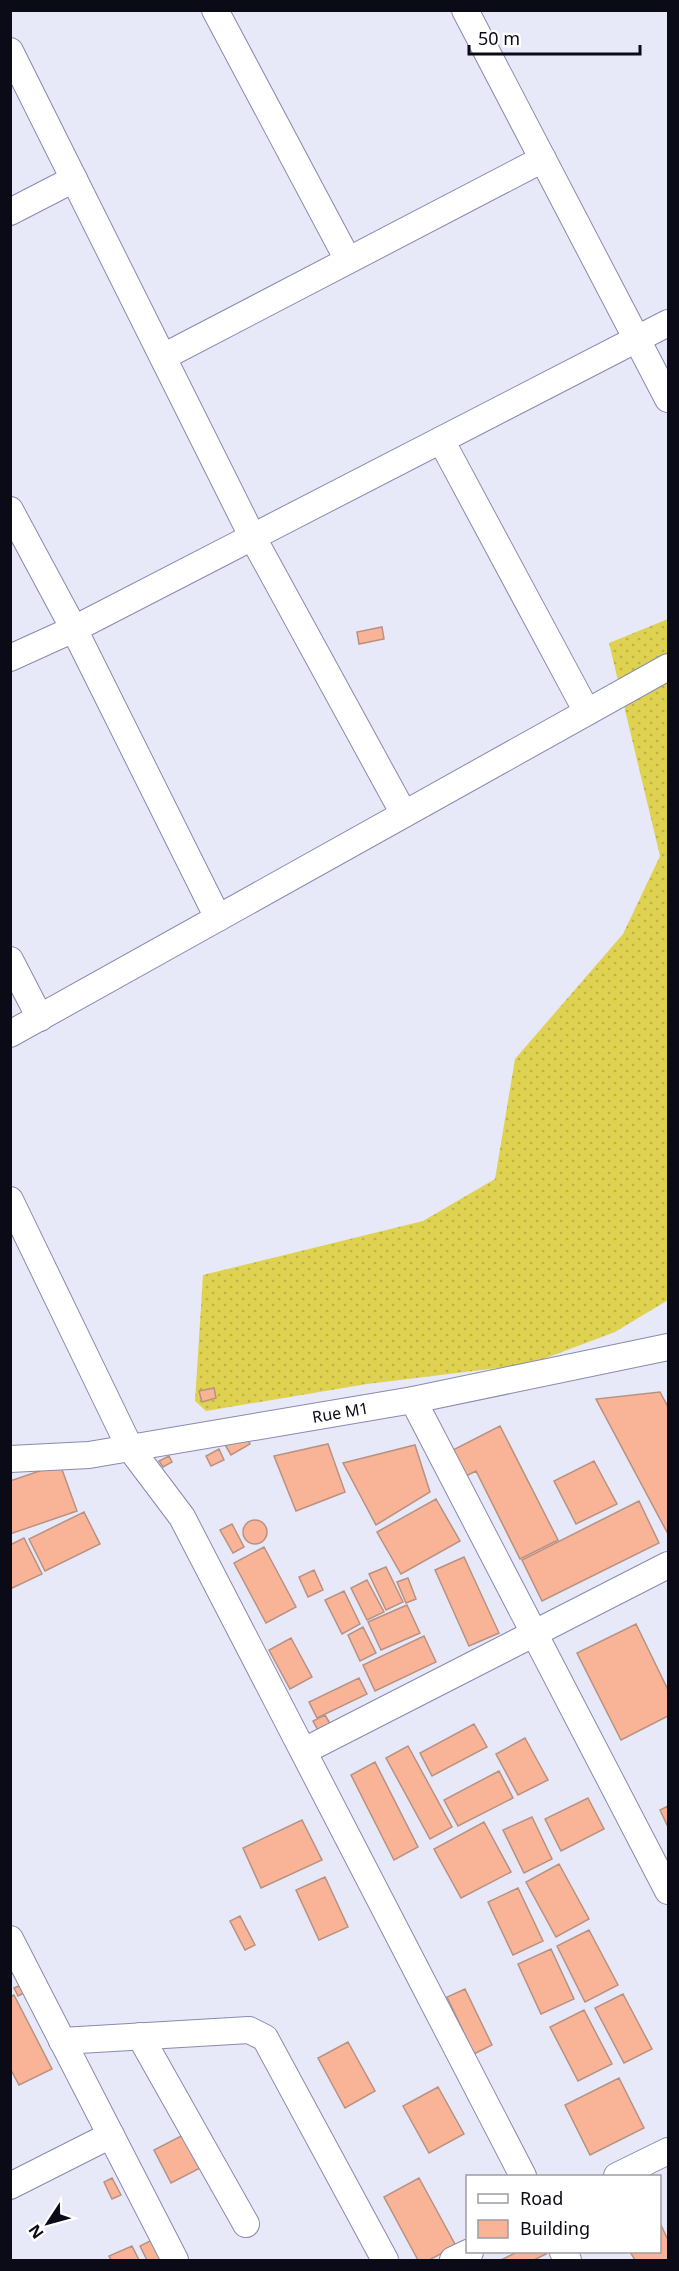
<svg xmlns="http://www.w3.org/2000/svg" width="679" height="2271" font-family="'Noto Sans',sans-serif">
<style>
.grass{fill:url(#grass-dots)}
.building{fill:#f9b497;stroke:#b99180;stroke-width:1.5}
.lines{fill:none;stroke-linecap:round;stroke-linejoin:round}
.minor-casing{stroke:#898aae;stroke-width:28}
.minor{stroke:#fff;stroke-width:26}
.labels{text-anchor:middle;stroke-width:4.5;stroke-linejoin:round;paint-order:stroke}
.street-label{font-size:16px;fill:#0b0a17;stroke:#fff}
</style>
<defs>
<pattern id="grass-dots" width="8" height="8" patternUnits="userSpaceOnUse" patternTransform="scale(1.5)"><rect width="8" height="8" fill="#ded250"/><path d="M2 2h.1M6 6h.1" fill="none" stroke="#bdb345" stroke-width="1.8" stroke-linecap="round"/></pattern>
</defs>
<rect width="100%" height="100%" fill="#e7e8f8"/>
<path class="grass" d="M668,619V1300L615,1332L530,1364L367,1384L206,1411L195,1401L203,1275L423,1221L495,1179L515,1059L623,934L660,856L609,643Z"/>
<path class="building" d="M382,627L384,639L359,644L357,632Z
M214,1388L216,1398L202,1402L199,1391Z
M660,1392L668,1407V1534L596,1399Z
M500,1426L558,1540L520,1559L476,1471L464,1477L451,1451Z
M244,1432L250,1444L231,1455L224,1443Z
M328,1444L345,1492L296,1511L274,1456Z
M415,1445L430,1492L376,1525L343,1463Z
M219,1449L224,1460L211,1466L206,1456Z
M169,1456L172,1462L163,1467L159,1461Z
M594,1461L617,1504L576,1524L554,1481Z
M60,1464L77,1511L10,1534V1481Z
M436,1499L460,1541L401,1574L377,1532Z
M639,1501L659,1543L542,1601L522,1560Z
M84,1512L100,1544L45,1571L29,1539Z
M243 1532a12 12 0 1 1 24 0a12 12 0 1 1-24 0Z
M232,1524L244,1547L233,1553L220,1530Z
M24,1538L42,1574L10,1589V1545Z
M264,1547L296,1607L266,1623L234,1563Z
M464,1557L499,1633L469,1646L435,1570Z
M386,1567L403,1602L386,1610L369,1574Z
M314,1570L323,1590L308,1597L299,1577Z
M408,1578L416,1599L406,1603L397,1582Z
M367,1580L384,1612L367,1620L351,1588Z
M344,1591L360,1624L342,1634L325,1600Z
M407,1605L420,1633L381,1650L368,1622Z
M636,1624L668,1690V1716L621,1740L577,1653Z
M363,1627L376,1653L360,1661L348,1635Z
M424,1636L436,1662L375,1691L363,1665Z
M291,1638L312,1677L290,1689L269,1650Z
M359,1678L367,1694L317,1718L309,1702Z
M325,1715L332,1727L320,1734L313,1721Z
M474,1724L487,1747L432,1776L420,1753Z
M525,1738L548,1780L518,1795L496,1754Z
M408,1746L452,1827L430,1839L386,1758Z
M375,1762L418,1847L394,1860L351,1775Z
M499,1771L513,1798L458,1826L444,1800Z
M588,1798L604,1829L561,1851L545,1819Z
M668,1806V1827L660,1810Z
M532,1817L552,1859L524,1873L503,1830Z
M302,1820L322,1860L261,1888L243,1848Z
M484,1822L511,1872L461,1898L434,1849Z
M559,1864L589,1919L556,1937L526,1882Z
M325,1877L348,1927L319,1940L296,1890Z
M518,1888L543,1941L513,1955L488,1902Z
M240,1916L255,1945L245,1950L230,1921Z
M589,1930L618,1985L585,2002L557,1946Z
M551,1949L574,1999L541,2014L518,1964Z
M21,1985L24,1993L18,1996L14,1988Z
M465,1989L492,2045L474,2054L447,1997Z
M623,1994L652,2049L624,2063L595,2008Z
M14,1995L52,2069L19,2085L10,2068V1997Z
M584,2010L612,2064L578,2081L550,2027Z
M348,2042L375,2091L345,2108L318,2058Z
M619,2078L644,2128L590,2155L565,2105Z
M438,2087L464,2134L429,2153L403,2106Z
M187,2133L204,2166L171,2183L154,2150Z
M112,2178L121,2195L112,2199L104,2182Z
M419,2178L456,2246L429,2260H418L384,2197Z
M660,2223L668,2240V2260H635L630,2252H660Z
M154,2239L164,2260H147L140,2246Z
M132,2246L139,2260H111L109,2256Z
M517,2252H544L546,2254L534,2260H501Z"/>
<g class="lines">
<g class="minor-casing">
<g id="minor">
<path d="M215,10L348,260"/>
<path d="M465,10L668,399"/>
<path d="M10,51L252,536L404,814"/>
<path d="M10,212L74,179"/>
<path d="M163,357L543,159"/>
<path d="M441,440L587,712"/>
<path d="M10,510L74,629L218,918"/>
<path d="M10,658L74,629L668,323"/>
<path d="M10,960L40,1018"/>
<path d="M10,1034L668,667"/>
<path d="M10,1200L130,1448L182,1517L523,2176"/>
<path d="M413,1400L668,1891"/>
<path id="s1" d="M10,1459L89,1455L130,1448L413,1400L668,1347"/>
<path d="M304,1751L668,1565"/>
<path d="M10,1939L175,2260"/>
<path d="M140,2036L246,2224"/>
<path d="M62,2041L249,2030L265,2038L385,2260"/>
<path d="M617,2176L668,2151"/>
<path d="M10,2186L111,2135"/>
<path d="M563,2252L568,2260"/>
<path d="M453,2260L470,2252"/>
</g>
</g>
<use href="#minor" class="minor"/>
</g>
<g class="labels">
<g class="street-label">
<text dy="6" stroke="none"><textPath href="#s1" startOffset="334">Rue M1</textPath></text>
</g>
</g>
<rect width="679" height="2271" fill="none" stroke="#0b0a17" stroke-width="24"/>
<rect x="466" y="2175" width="195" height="78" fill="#ffffff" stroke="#9d9da2" stroke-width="1.5"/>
<rect x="478" y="2194" width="30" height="9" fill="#ffffff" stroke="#9d9da2" stroke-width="1.5"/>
<text x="520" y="2205" font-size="18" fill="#0b0a17">Road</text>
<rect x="478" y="2220" width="30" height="18" fill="#f9b497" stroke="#9d9da2" stroke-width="1.5"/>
<text x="520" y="2235" font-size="18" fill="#0b0a17">Building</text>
<g transform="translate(48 2223) rotate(234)" stroke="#ffffff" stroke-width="4.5" paint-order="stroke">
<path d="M0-4.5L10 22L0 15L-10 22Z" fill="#0b0a17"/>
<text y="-9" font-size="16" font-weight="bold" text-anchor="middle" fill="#0b0a17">N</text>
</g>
<path d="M469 45v9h171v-9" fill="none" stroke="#0b0a17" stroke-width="3"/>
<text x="478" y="45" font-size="18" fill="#0b0a17" stroke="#ffffff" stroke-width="4.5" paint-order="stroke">50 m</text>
</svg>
